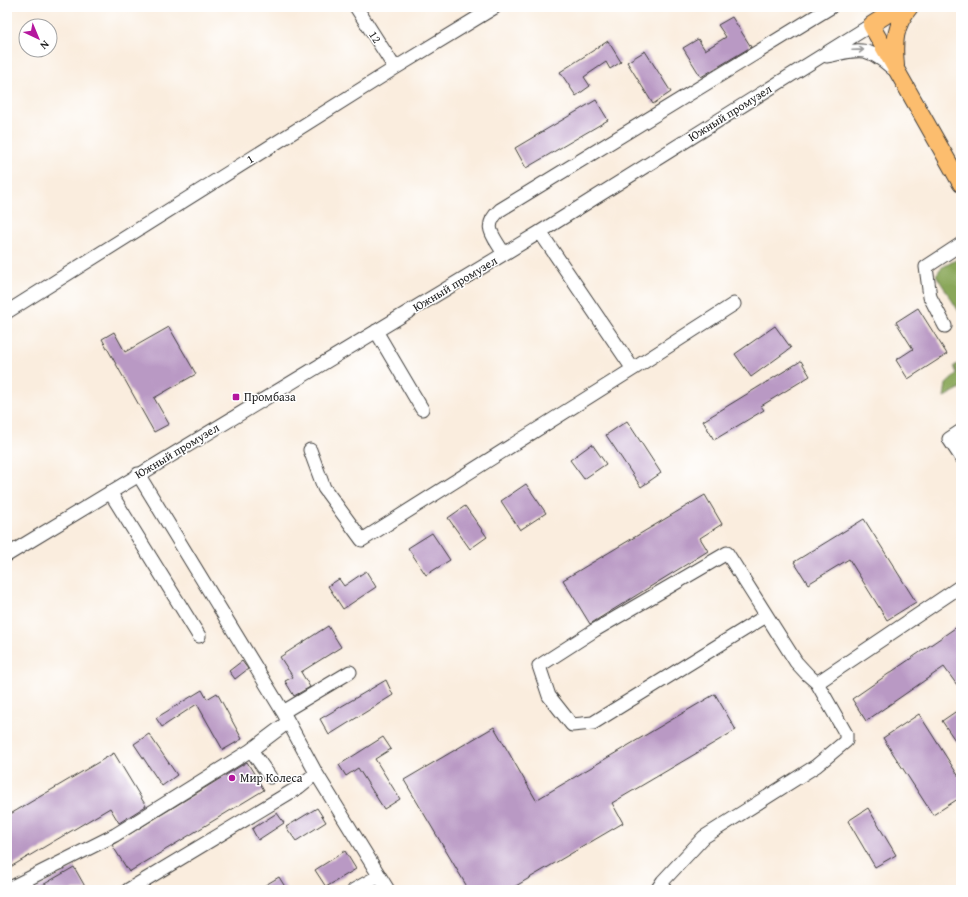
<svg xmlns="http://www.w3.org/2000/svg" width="968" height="897" font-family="'Gentium Book Plus',serif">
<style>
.forest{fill:#8aa75a;stroke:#53623b}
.building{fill:#b999c4}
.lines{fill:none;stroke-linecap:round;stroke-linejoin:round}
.minor-casing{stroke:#3d3b39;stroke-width:15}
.major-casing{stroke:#3d3b39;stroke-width:18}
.minor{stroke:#fff;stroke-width:13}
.major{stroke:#fcbd6e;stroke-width:16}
.oneway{stroke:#999}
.poi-dot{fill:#b5179e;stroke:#fff;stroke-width:1.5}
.labels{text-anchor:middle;stroke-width:3;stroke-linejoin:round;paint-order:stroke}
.street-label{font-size:12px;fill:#1c1c1c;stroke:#fff}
.poi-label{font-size:12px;fill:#1c1c1c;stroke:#fff;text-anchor:start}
</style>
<rect width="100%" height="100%" fill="#fff"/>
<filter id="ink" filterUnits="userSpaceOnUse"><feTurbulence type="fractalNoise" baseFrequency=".025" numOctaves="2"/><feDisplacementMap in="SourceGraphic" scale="8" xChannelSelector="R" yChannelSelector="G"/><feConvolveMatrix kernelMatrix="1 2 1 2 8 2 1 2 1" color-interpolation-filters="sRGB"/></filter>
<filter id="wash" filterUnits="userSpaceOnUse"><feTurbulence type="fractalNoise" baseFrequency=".012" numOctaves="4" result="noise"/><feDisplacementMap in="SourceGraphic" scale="16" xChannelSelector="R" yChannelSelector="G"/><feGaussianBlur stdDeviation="0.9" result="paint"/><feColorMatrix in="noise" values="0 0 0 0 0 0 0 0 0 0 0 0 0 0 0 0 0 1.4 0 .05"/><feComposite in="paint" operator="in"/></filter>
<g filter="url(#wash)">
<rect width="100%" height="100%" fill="#faedde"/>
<path class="forest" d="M961,257V315L936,275L941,268Z
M961,362V388L944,397L946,384L957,374L954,366Z"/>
<g id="blocks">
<path class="building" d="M732,17L751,47L701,77L683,48L698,39L705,50L726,37L718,25Z
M608,41L621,62L610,69L606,62L584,77L590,86L576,96L560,72Z
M645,51L671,92L653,104L627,62Z
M596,100L608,120L526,168L515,148Z
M918,308L947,354L908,379L896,360L913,349L896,322Z
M775,326L791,348L751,377L735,354Z
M169,327L196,374L154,398L169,424L154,432L102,339L114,332L125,352Z
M801,361L810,376L761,406L764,410L714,440L703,421Z
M627,421L661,473L641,487L606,435Z
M592,444L606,464L584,479L570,460Z
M526,484L546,513L520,530L501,501Z
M705,495L722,524L700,538L708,551L590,624L563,580Z
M465,506L487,537L470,549L448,518Z
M864,519L916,602L887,620L849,559L808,584L794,562Z
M432,533L450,560L426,575L408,548Z
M366,571L376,587L343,609L328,586L339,579L344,586Z
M961,624V682L957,685L944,667L866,721L852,699Z
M328,626L341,647L301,672L310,687L294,696L285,681L293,677L280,657Z
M242,661L248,669L235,679L229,671Z
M386,680L393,695L329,735L320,719Z
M202,690L207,699L217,693L242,739L223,750L197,704L162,727L156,718Z
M715,694L736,730L612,803L623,823L509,890H469L404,780L494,727L536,800Z
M961,708V749L942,721Z
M919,714L961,780V797L933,815L883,738Z
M149,734L177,775L162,786L134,744Z
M383,737L391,749L375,759L400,799L384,809L358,768L346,776L339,765Z
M114,753L146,806L119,823L110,808L7,869V816Z
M247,762L264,790L129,872L112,845Z
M317,808L326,822L296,841L286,827Z
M868,808L896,855L875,867L848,821Z
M277,813L284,823L258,840L252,829Z
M345,851L356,869L326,887L315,870Z
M74,867L87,890H34Z
M279,877L287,890H257Z"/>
</g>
</g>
<g filter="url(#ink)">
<use href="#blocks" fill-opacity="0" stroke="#3d3b39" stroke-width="1"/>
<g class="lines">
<g class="minor-casing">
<path id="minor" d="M356,7L395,68
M827,56C860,49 866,45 893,69
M540,232L633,369L734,304
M504,254C494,236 481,227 500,210L831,7
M7,312L395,68L495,7
M945,326L930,297L926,267L961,244
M376,331L422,409
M961,431L949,439L961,457
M310,450L324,488L362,540L633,369
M138,474L283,712L316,773L388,890
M110,492L199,636
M7,555L540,232L871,25
M817,683L961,586
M283,712L350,672
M251,750L288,722
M10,888L115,835L251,750L270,777
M128,890L299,787L316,773
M354,890L379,876
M657,890L663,881L704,837L816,766L846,741V734L817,683L808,675L796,662L727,553L595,630L539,666L549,696L572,725L593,723L766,616"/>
</g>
<g class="major-casing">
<path id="major" d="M899,7L871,25L961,184
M896,66C894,43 894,26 910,7"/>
</g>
<use href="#minor" class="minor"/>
<use href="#major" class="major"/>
</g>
<defs><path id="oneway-shaft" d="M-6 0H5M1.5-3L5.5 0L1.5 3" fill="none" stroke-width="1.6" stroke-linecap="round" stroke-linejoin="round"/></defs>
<use class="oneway" href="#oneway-shaft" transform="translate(858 50) rotate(-2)"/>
</g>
<g class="poi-dot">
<rect x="232" y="393" width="8" height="8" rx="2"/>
<circle cx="232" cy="778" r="4"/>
</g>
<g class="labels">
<g class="street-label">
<text transform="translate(375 37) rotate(57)" y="4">12</text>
<text transform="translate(730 113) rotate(-32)" y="4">Южный промузел</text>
<text transform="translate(250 159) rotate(-32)" y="4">1</text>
<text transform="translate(455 284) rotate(-31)" y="4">Южный промузел</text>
<text transform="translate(177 451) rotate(-31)" y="4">Южный промузел</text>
</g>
<g class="poi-label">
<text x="244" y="401">Промбаза</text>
<text x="240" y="782">Мир Колеса</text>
</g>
</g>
<rect width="968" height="897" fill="none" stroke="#fff" stroke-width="24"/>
<g transform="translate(38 38) rotate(136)"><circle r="19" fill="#ffffff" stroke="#a4a4a4"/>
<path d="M0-3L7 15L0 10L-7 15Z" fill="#b5179e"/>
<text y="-6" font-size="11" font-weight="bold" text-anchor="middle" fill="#1c1c1c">N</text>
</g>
</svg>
